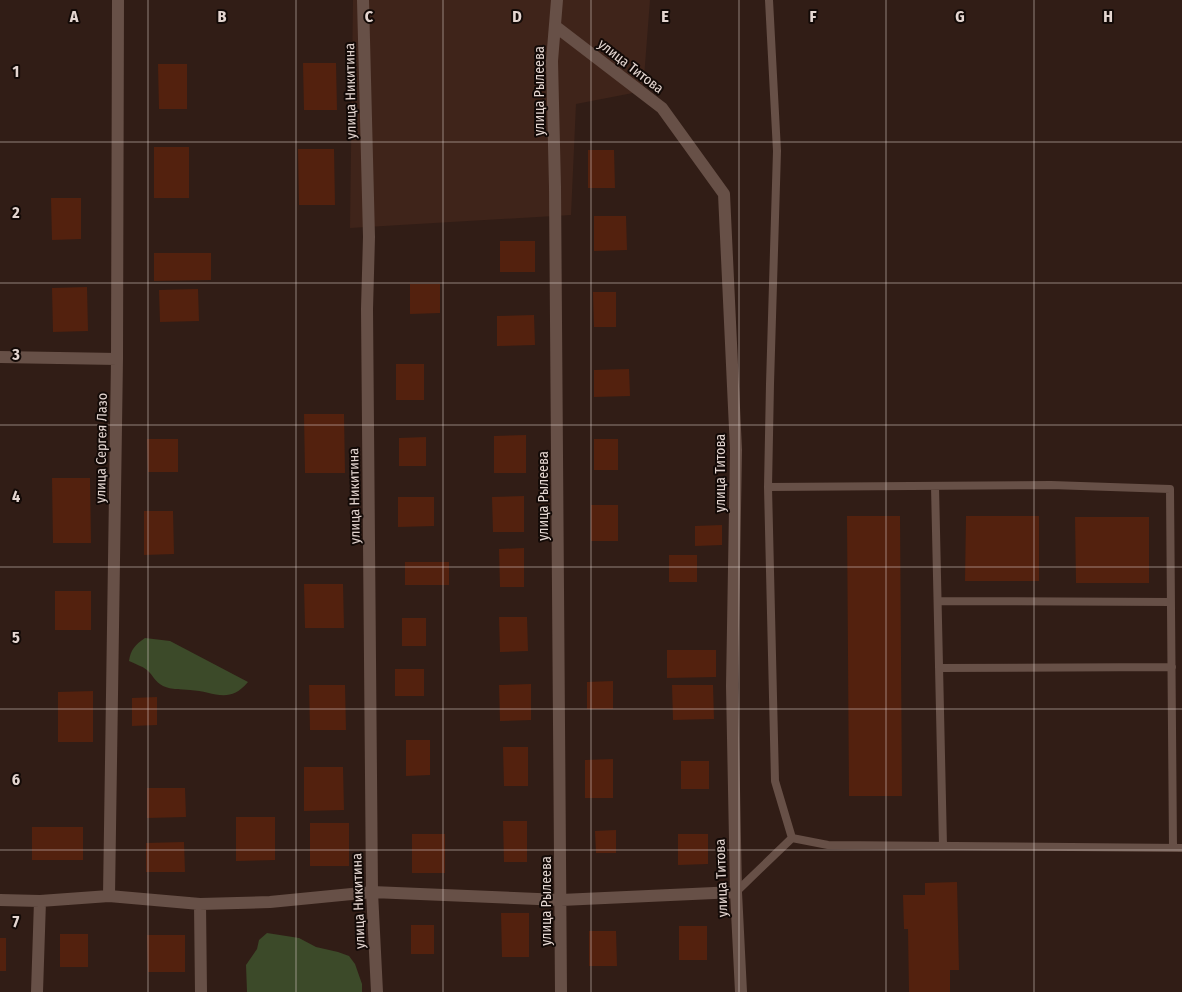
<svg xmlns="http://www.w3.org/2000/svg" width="1182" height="992" font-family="'Fira Sans Condensed',sans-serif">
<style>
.built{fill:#3f241a}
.green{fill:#3c4a29}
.building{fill:#53210e}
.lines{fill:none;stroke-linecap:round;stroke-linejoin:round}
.service{stroke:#675047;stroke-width:8}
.minor{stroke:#675047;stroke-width:12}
.grid{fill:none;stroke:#e4d6d1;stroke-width:1;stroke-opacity:0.55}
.labels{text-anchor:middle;stroke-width:4;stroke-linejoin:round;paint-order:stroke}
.street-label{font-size:14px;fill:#e4d6d1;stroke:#130a07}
.grid-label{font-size:16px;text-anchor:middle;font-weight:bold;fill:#e4d6d1;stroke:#130a07;stroke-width:4;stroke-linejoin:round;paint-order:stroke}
</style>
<rect width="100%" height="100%" fill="#311d16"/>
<path class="built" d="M353,0H650L643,91L576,104L571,215L350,228Z"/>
<path class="green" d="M145,638L170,641L248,682C229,705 213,691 190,690C181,689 172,690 163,686C155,682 153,675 147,670C142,666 135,664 129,661C131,649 135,645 145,638Z
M267,933L299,938L316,947L338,952L349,956L355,964L362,984V992H247L246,965L257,949L259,940Z"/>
<path class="building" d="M303,63H336L337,110H304Z
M158,64H187V109H159Z
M154,147H189V198H154Z
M298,149H334L335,205H299Z
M588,150H614L615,188H588Z
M51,198H81V239L52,240Z
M594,216H626L627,250L594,251Z
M500,241H535V272H500Z
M154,253H211V280L154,281Z
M410,284H440V313L410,314Z
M87,287L88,331L53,332L52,288Z
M198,289L199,321L160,322L159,290Z
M593,292H616V327H594Z
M534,315L535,345L497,346V316Z
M396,364H424V400H396Z
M629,369L630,396L594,397V370Z
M304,414H344L345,473H305Z
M526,435V473H494V436Z
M426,437V466H399V438Z
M147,439H178V472H148Z
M594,439H618V470H594Z
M52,478H90L91,543H53Z
M524,496V532H493L492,497Z
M398,497H434V526L398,527Z
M591,505H618V541H591Z
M144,511H173L174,554L144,555Z
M847,516H900L902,796H849Z
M966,516H1039V581H965Z
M1075,517H1149V583H1076Z
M722,525V545L695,546V526Z
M524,548V587H500L499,549Z
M669,555H697V582H669Z
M405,562H449V585H405Z
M304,584H343L344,628H305Z
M55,591H91V630H55Z
M499,617H527L528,651L500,652Z
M402,618H426V646H402Z
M667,650H716V677L667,678Z
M395,669H424V696H395Z
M613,681V709H587V682Z
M531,684V720L500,721L499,685Z
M309,685H345L346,730H310Z
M672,685H713L714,719L673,720Z
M93,691V742H58V692Z
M157,697V725L132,726V698Z
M406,740H430V775L406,776Z
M503,747H528V786H504Z
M613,759V798H585V760Z
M681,761H709V789H681Z
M304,767H343L344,810L304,811Z
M147,788H185L186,817L147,818Z
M236,817H275V860L236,861Z
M503,821H527V862H504Z
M310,823H349V866H310Z
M32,827H83V860H32Z
M616,830V853H596L595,831Z
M412,834H445V873H412Z
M678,834H708V864L678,865Z
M184,842L185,872H146V843Z
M957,882L959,970H950V992H909L908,929H904L903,895H925V883Z
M501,913H529V957H502Z
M411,925H434V954H411Z
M679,926H707V960H679Z
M589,931H616L617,966H589Z
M60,934H88V967H60Z
M147,935H185V972H148Z
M0,938H6V971H0Z"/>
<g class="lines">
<path class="service" d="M769,0L777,151L770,384L768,487L775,781L792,838
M935,486L943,846
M768,487L1051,485L1170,489L1173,848
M938,601L1171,602
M939,668L1172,667
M792,838L828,845L1182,848
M736,892L792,838"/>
<path class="minor" d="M363,0L369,237L367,309L372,892L377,992
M557,0L552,61L555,187L561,992
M555,26L662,108L724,194L736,450L732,686L736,892L741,992
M0,357L117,359
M109,896L117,359L118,0
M0,900L40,901L109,896L200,904L201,992
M200,904L270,902L372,892L561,900L736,892
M37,992L40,901"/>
</g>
<path class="grid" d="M148,0V992M296,0V992M443,0V992M591,0V992M739,0V992M886,0V992M1034,0V992M0,142H1182M0,283H1182M0,425H1182M0,567H1182M0,709H1182M0,850H1182"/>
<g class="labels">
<g class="street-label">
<text transform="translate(631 66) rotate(38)" y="5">улица Титова</text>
<text transform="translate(350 91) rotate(-91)" y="5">улица Никитина</text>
<text transform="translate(539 91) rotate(-90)" y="5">улица Рылеева</text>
<text transform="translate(101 448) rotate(-89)" y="5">улица Сергея Лазо</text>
<text transform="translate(720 473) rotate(-90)" y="5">улица Титова</text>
<text transform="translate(354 496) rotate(-91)" y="5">улица Никитина</text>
<text transform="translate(543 496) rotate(-90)" y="5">улица Рылеева</text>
<text transform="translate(721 878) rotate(-92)" y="5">улица Титова</text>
<text transform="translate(358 901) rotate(-92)" y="5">улица Никитина</text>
<text transform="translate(546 901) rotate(-90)" y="5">улица Рылеева</text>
</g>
</g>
<g class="grid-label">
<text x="74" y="22">A</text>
<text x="222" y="22">B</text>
<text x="369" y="22">C</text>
<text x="517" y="22">D</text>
<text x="665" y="22">E</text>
<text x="813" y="22">F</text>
<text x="960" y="22">G</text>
<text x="1108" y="22">H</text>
<text x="16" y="77">1</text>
<text x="16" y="218">2</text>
<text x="16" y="360">3</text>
<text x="16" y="502">4</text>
<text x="16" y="643">5</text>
<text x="16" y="785">6</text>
<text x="16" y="927">7</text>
</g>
</svg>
